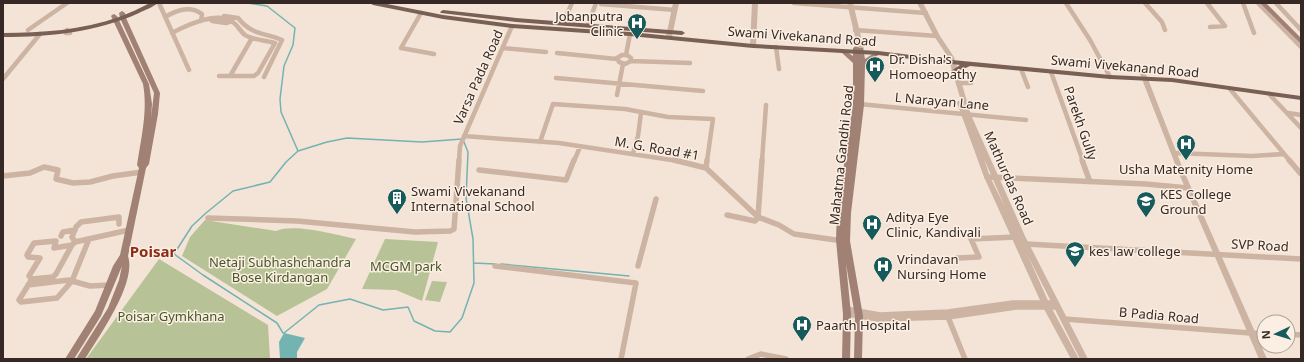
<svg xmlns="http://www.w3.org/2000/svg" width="1304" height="362" font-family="'Noto Sans',sans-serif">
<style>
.green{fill:#b7c396}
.water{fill:#73b3b2}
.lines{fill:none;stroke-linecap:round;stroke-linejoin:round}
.stream{stroke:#73b3b2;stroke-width:1.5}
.minor-far1{stroke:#ccb3a2;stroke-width:4.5}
.minor{stroke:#ccb3a2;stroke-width:5.5}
.tertiary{fill:#ccb3a2;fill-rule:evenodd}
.secondary{fill:#a08173;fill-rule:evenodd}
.primary{fill:#795f54;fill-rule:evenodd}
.labels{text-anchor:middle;stroke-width:3;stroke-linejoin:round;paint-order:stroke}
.poi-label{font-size:13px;fill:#362925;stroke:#fbefe3;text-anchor:start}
.street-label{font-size:13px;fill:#362925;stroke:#fbefe3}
.park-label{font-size:13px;fill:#485627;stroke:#fbefe3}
.quarter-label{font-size:15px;font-weight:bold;fill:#8c2c17;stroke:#fbefe3}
</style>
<rect width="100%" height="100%" fill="#f3e4d7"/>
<path class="green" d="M205,220L276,231C294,223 336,235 356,239L327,289L277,316L182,256L190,237Z
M385,239L438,242L422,301L396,290L362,289Z
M159,259L268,325L270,359H86Z
M432,281L447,282L440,302L425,300Z"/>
<path class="water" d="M284,333L305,338L297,352V359H280L279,342Z"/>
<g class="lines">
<path class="stream" d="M247,3L267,6L295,28L293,45L284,66L280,99L281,112L298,151L286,162L270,182L233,191L206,213L192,226L174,254L203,275L277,323L283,333
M298,151L327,142L347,138L422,142L462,139
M474,263L495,264
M501,264L629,276
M284,333L319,305L350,299L383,310L408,307L414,321L435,331L450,332L462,318L474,283L473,239L466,198L468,152L464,142"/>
<path class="minor-far1" d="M159,3L189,70
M794,3L926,13
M1066,3L1090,40L1110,77
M1145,3L1162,22L1165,30
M1207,3L1225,26L1210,27
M1243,3L1254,33
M1258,3L1301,47
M1276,3L1301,30
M601,4L675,10
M421,13L401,48L434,54
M224,16L238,18C253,36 263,32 282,40L264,77
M165,17C177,10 190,5 202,14L201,21
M212,21L226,23L232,21
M563,23L572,3
M588,25L596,3
M28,30L67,3
M67,30L66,33H70
M855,30L937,36
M172,33C187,25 219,10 234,23C238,26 241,32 245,35C250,39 268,41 275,43L258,73L254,76H230L252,38
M776,47L779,69
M503,48L546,52
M557,53L617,59
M622,55H627L631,58V61L625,64L619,62L617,58Z
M626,55L630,34
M631,61L690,63
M1021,69L1028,87
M1051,72L1083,161
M219,76H230
M556,78L703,91
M3,79L40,34
M958,83H971L968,73
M1230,89L1290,161
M1269,94L1301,128
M617,95L623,64
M859,104L1026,120
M1288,113L1301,115
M464,136L559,143L678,161
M540,142L553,104L625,109L668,117L713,119L707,161
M1174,153L1252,156L1284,154
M633,154L638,136L641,113
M459,161L460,146L512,26
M574,161L580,147
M762,161L766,105"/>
<path class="minor" d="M674,160L706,168L758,217L779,225L794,234L843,241
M1082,160L1090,182
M1289,160L1301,174
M706,168L707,160
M479,170L566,180L574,160
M3,176L30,173L44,167L58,170L56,179L73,183L90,182L113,176L142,172
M987,177L1146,184L1188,188
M727,215L755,221L758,217L762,160
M208,218L297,221L415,232L450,231L454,229L459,160
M61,236L63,232L75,230
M89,239L72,281L90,286L110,285
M56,241L54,248L72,245L56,274L53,277L32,279L29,276L40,258L28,257L27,255L34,243Z
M75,242L72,237L76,227L81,222L119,217V224
M1026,244L1301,259
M72,245L75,242L129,230
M957,258L979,257L971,239L1016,237
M495,266L636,283L621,359
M638,266L656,199
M32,279L19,300L21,302L57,298L72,281
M28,285L69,280L72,281
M846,309L880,315L948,312L1013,303H1055
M847,314L878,319L948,317L1016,307H1057
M948,317L965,359
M1064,319L1264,334
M1288,334L1301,335
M748,359L761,354L786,359"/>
<path class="tertiary" d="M673,3H679L672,37L669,39L666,37Z
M752,3H758L756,46L753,48L750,46Z
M847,3H853L864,49L863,50L861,51L858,49Z
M917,3H923L940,36L954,57L971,115L1025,236L1088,359H1080L1028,256L1050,305L1079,359H1071L1044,309L984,177L957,103L958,101H961L948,57L934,36ZM984,159L1005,207L990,177Z
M1143,72L1146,74L1183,169L1267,359H1259L1177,169L1140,74Z"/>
<path class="secondary" d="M1260,3H1266L1301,38V43L1299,42Z
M122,11L125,13L126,18L160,93L158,114L149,164L146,168L128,256C137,283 99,336 85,359H76L108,308L119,280L122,266L101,316L74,359H65L95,311L113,266L120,255L139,168L137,165C141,138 148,111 143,84L111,16L112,15L114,14L117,16L149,84L152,104L151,118L154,93L120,18L119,13Z
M856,46L859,48H863L865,59L876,52H880L881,53L865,65L864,105L851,213L850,241L863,316L862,359H854L855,316L846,264L851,314L850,359H842L843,314L836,240L837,212L853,104V63L841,52L844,50L853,56V48Z"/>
<path class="primary" d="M150,3H158C153,7 145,10 139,13C97,32 49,37 3,37V33C42,33 82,30 119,17C130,13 140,8 150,3Z
M370,3H382L443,15L512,24L630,32L753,44L878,51L952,60L1110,75L1172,78L1301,96V100L1172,82L1110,79L970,66L954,73H952L951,71L960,65L878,55L753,48L630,36L512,28L443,19L373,5Z
M443,10L516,18L682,31L685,33L682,35L516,22L441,13L440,12Z"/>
</g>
<defs>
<g id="hospital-pin" transform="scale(1)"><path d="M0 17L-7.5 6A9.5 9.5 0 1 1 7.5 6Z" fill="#175a5b" stroke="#fbefe3"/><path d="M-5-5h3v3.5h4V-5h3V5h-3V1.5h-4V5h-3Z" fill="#fff"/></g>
<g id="building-pin" transform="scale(1)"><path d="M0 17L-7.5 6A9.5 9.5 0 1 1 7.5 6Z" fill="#175a5b" stroke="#fbefe3"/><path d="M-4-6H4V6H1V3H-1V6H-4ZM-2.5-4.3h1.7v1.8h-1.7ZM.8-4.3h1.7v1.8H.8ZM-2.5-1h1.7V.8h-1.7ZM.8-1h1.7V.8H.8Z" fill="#fff"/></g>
<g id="university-pin" transform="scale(1)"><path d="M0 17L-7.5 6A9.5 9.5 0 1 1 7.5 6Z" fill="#175a5b" stroke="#fbefe3"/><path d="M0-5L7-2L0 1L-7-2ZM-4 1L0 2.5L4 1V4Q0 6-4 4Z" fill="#fff"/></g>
</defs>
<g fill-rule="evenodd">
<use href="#hospital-pin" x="637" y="23"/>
<use href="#hospital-pin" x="875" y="66"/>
<use href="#hospital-pin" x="1186" y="144"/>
<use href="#building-pin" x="397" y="198"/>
<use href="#university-pin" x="1146" y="201"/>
<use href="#hospital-pin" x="872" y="224"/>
<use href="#university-pin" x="1075" y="251"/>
<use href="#hospital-pin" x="883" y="266"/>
<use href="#hospital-pin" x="802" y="325"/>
</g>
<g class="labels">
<g class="poi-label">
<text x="623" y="21" text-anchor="end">Jobanputra<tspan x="623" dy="15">Clinic</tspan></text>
<text x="889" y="64">Dr. Disha's<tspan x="889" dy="15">Homoeopathy</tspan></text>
<text x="1186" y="174" text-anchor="middle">Usha Maternity Home</text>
<text x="411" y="196">Swami Vivekanand<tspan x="411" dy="15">International School</tspan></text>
<text x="1160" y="199">KES College<tspan x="1160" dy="15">Ground</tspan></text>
<text x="886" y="222">Aditya Eye<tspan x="886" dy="15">Clinic, Kandivali</tspan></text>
<text x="1089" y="256">kes law college</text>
<text x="897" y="264">Vrindavan<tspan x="897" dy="15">Nursing Home</tspan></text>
<text x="816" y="330">Paarth Hospital</text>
</g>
<g class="street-label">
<text transform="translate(802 36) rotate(4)" y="5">Swami Vivekanand Road</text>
<text transform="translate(1125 66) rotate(5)" y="5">Swami Vivekanand Road</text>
<text transform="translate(478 77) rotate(-66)" y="5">Varsa Pada Road</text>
<text transform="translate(942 101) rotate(5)" y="5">L Narayan Lane</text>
<text transform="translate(1081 123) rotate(71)" y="5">Parekh Gully</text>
<text transform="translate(657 148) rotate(10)" y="5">M. G. Road #1</text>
<text transform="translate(841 155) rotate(-84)" y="5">Mahatma Gandhi Road</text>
<text transform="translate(1009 178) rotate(66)" y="5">Mathurdas Road</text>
<text transform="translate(1260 245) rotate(3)" y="5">SVP Road</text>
<text transform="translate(1159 315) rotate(5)" y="5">B Padia Road</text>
</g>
<g class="park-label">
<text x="280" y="267">Netaji Subhashchandra<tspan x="280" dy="15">Bose Kirdangan</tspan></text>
<text x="406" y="271">MCGM park</text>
<text x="171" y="321">Poisar Gymkhana</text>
</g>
<g class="quarter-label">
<text x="153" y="257">Poisar</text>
</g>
</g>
<rect width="1304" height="362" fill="none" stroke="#362925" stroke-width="8"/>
<g transform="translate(1276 334) rotate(266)"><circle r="19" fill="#fbefe3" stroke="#aca097"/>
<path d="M0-3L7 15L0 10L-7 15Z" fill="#175a5b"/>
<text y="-6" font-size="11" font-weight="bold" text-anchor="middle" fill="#362925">N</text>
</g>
</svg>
